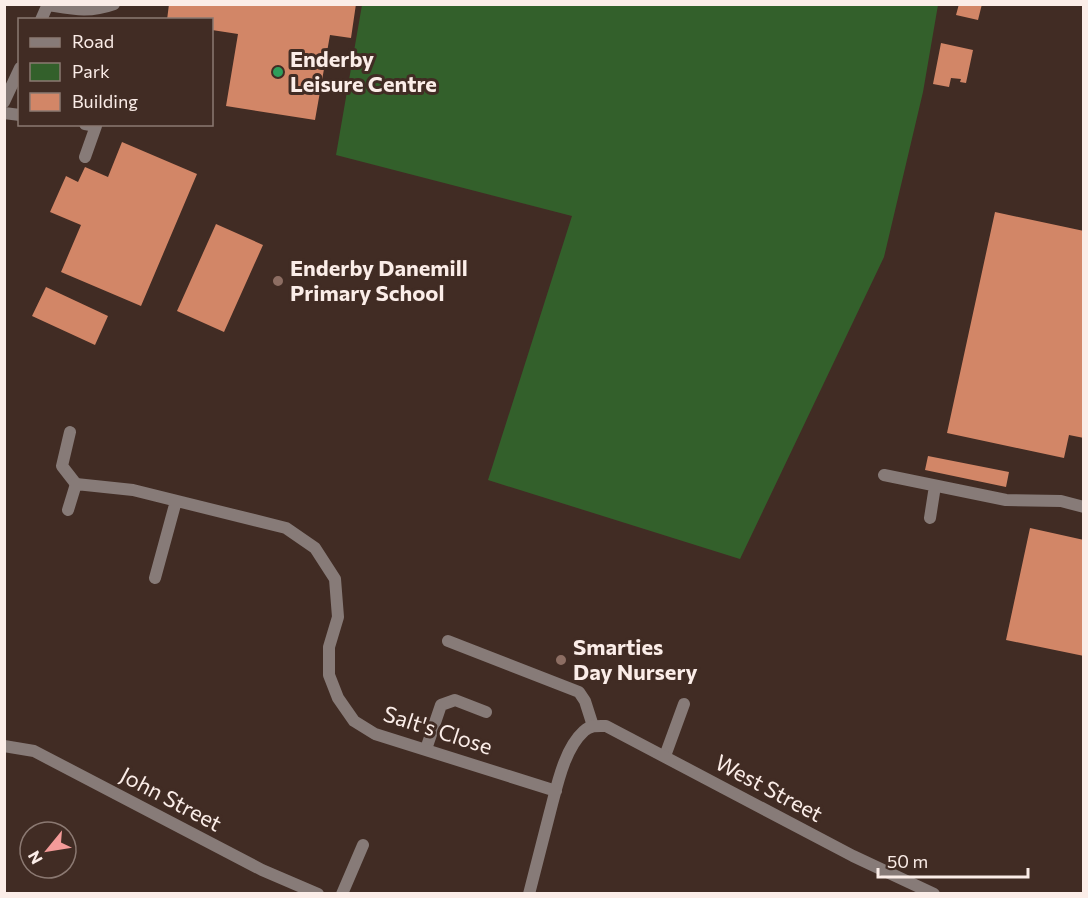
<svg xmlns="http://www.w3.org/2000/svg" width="1088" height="898" font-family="Commissioner,sans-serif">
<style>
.green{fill:#33602b}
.building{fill:#d28667}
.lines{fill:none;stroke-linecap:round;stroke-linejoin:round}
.lane{stroke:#877b78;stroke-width:12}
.street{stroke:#877b78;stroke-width:12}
.leisure-dot{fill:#2e9e5b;stroke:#412c24;stroke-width:2}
.education-dot{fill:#8d6e63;stroke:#412c24;stroke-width:2}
.labels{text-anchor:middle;stroke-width:6;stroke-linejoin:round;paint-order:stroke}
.poi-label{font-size:22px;font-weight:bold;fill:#fbede8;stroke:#412c24;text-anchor:start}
.street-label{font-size:22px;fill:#fbede8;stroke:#412c24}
</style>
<rect width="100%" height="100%" fill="#412c24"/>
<path class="green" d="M362,5H938L923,92L884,257L740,559L488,480L572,216L336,155Z"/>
<path class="building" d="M169,4H356L351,38L330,35L315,120L226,106L238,34L212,30V20H167Z
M959,4H982L978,20L956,15Z
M941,43L973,50L966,83L960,82L961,79L951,78L949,87L933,84Z
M122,142L197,174L141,306L61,272L81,225L50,212L66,176L78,182L85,167L108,177Z
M995,212L1084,231V438L1069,435L1064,458L947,433Z
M216,224L263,245L224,332L177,311Z
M46,287L108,316L95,345L32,316Z
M928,456L1009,472L1006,487L925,470Z
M1030,528L1084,540V656L1006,640Z"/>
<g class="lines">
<path class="lane" d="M48,5C73,9 89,13 114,4
M4,113L20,115
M85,157L96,126L85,124
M70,432L62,466L76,484
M884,475L1006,500L1061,501L1084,507
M930,518L935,486
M448,641L579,692L585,701L593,726
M426,749L441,705L455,700L486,712
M665,756L684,704
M342,894L363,845"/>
<path class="street" d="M41,20L48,4
M4,102L20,68
M68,510L76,484L133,490L286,528L315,548L335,579L338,617L329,647V675L338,698L354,721L375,734L556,791
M155,578L176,501
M4,746L34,751L262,870L318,894
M529,894C536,866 543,839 550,812C557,786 564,749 584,731C591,725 598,726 606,726L853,856L934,894"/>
</g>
<circle class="leisure-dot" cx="278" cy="72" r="6"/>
<g class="education-dot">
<circle cx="278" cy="281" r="6"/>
<circle cx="561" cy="660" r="6"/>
</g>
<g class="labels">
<g class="poi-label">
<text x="290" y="67">Enderby<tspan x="290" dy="25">Leisure Centre</tspan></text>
<text x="290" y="276">Enderby Danemill<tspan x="290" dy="25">Primary School</tspan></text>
<text x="573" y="655">Smarties<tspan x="573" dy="25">Day Nursery</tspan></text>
</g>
<g class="street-label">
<text transform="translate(438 730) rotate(18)" y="8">Salt's Close</text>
<text transform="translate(769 788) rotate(28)" y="8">West Street</text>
<text transform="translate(171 799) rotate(28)" y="8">John Street</text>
</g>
</g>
<rect width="1088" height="898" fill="none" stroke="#fbede8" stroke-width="12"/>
<rect x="18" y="18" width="195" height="108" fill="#412c24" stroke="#8b7972" stroke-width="1.5"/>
<rect x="30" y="38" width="30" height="9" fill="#877b78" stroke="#8b7972" stroke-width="1.5"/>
<text x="72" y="48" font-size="18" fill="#fbede8">Road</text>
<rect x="30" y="63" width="30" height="18" fill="#33602b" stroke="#8b7972" stroke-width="1.5"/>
<text x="72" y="78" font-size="18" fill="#fbede8">Park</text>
<rect x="30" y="93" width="30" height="18" fill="#d28667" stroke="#8b7972" stroke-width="1.5"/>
<text x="72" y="108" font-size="18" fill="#fbede8">Building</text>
<g transform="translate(48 850) rotate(240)"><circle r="28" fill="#412c24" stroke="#8b7972" stroke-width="1.5"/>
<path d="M0-4.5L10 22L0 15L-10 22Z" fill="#f59b99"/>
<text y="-9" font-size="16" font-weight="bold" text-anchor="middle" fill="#fbede8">N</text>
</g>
<path d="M878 868v9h150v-9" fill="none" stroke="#fbede8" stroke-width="3"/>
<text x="887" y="868" font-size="18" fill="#fbede8" stroke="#412c24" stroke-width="4.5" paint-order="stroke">50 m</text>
</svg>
